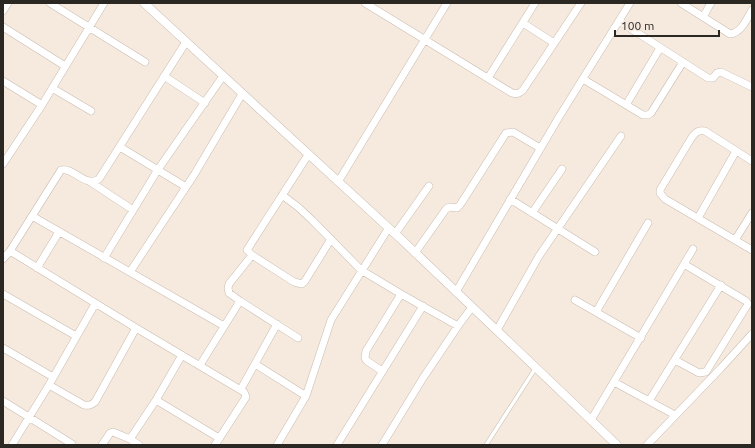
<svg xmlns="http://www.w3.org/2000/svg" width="755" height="448" font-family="Ubuntu,sans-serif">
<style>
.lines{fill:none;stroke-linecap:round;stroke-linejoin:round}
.service-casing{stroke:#c8bcb0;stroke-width:4.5}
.minor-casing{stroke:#c8bcb0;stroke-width:8}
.tertiary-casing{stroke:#c8bcb0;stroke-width:9}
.service{stroke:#fff;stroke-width:3.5}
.minor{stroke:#fff;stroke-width:7}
.tertiary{stroke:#fff;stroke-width:8}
</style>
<rect width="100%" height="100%" fill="#f6e9de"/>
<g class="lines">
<g class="service-casing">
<path id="service" d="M486,445L535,369"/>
</g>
<g class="minor-casing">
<path id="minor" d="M50,3L145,62
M365,3L512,93C517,94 519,94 523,90L581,3
M681,3L730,34C741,33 747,19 752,10
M3,11L8,3
M703,17L711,3
M619,21L708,78H713L717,73L721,72L752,87
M523,23L554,43
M3,27L65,66
M164,76L205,103
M488,78L535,3
M583,79L643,115H648L651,113L683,62
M3,81L42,105
M52,88L91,111
M626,105L660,48
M120,147L186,187
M308,155L247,250L252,255L294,282L302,284L305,281L331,239
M752,161L705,131C698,130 696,132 692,137L660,190V193L665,199L752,250
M3,164L42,105L104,3
M89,181L133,210
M338,182L447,3
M282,195L298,207L312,220L361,270L401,294L458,326L472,307
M510,199L595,252
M532,213L562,169
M32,216L224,326
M698,218L736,151
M395,234L429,186
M735,240L752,213
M10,251L136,328L244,392L246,397L215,445
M415,253L446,209L450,207L457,208L460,205L506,133L513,132L540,148
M252,255L229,284L228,288L229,293L240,301L298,338
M104,258L157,171L223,76
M3,259L10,251L61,170C74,167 85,188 99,179L186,42
M37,268L59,232
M130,272L194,175L242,94
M456,292L559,117L630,3
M3,294L76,336
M575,300L641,338
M596,312L648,223
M497,330L539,256L621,136
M3,348L53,377
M675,360L699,373L706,372L748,304L746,301L684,264
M255,364L306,396
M200,365L240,301
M382,371L367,361L365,358L366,351L401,294
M614,382L675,415
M49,385L84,405C89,406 91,405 95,402L136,328
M241,389L277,324
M156,400L219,438
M3,401L72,444
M649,401L721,285
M591,420L693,249
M130,439L156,400L182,355
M12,445L49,385L95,304
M102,445L110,433L113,432L130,439L139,445
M277,445L306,396L331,320L388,229
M337,445L423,306
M382,445L423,378L458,326
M647,445L721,368L752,334"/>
</g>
<g class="tertiary-casing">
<path id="tertiary" d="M144,3L403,241L617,445"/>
</g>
<use href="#service" class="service"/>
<use href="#minor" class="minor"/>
<use href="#tertiary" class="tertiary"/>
</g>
<rect width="755" height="448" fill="none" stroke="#2b2722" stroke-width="8"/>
<path d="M615 30v6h104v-6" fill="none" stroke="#2b2722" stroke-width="2"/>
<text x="621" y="30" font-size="12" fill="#2b2722" stroke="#f6e9de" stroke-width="3" paint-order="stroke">100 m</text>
</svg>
